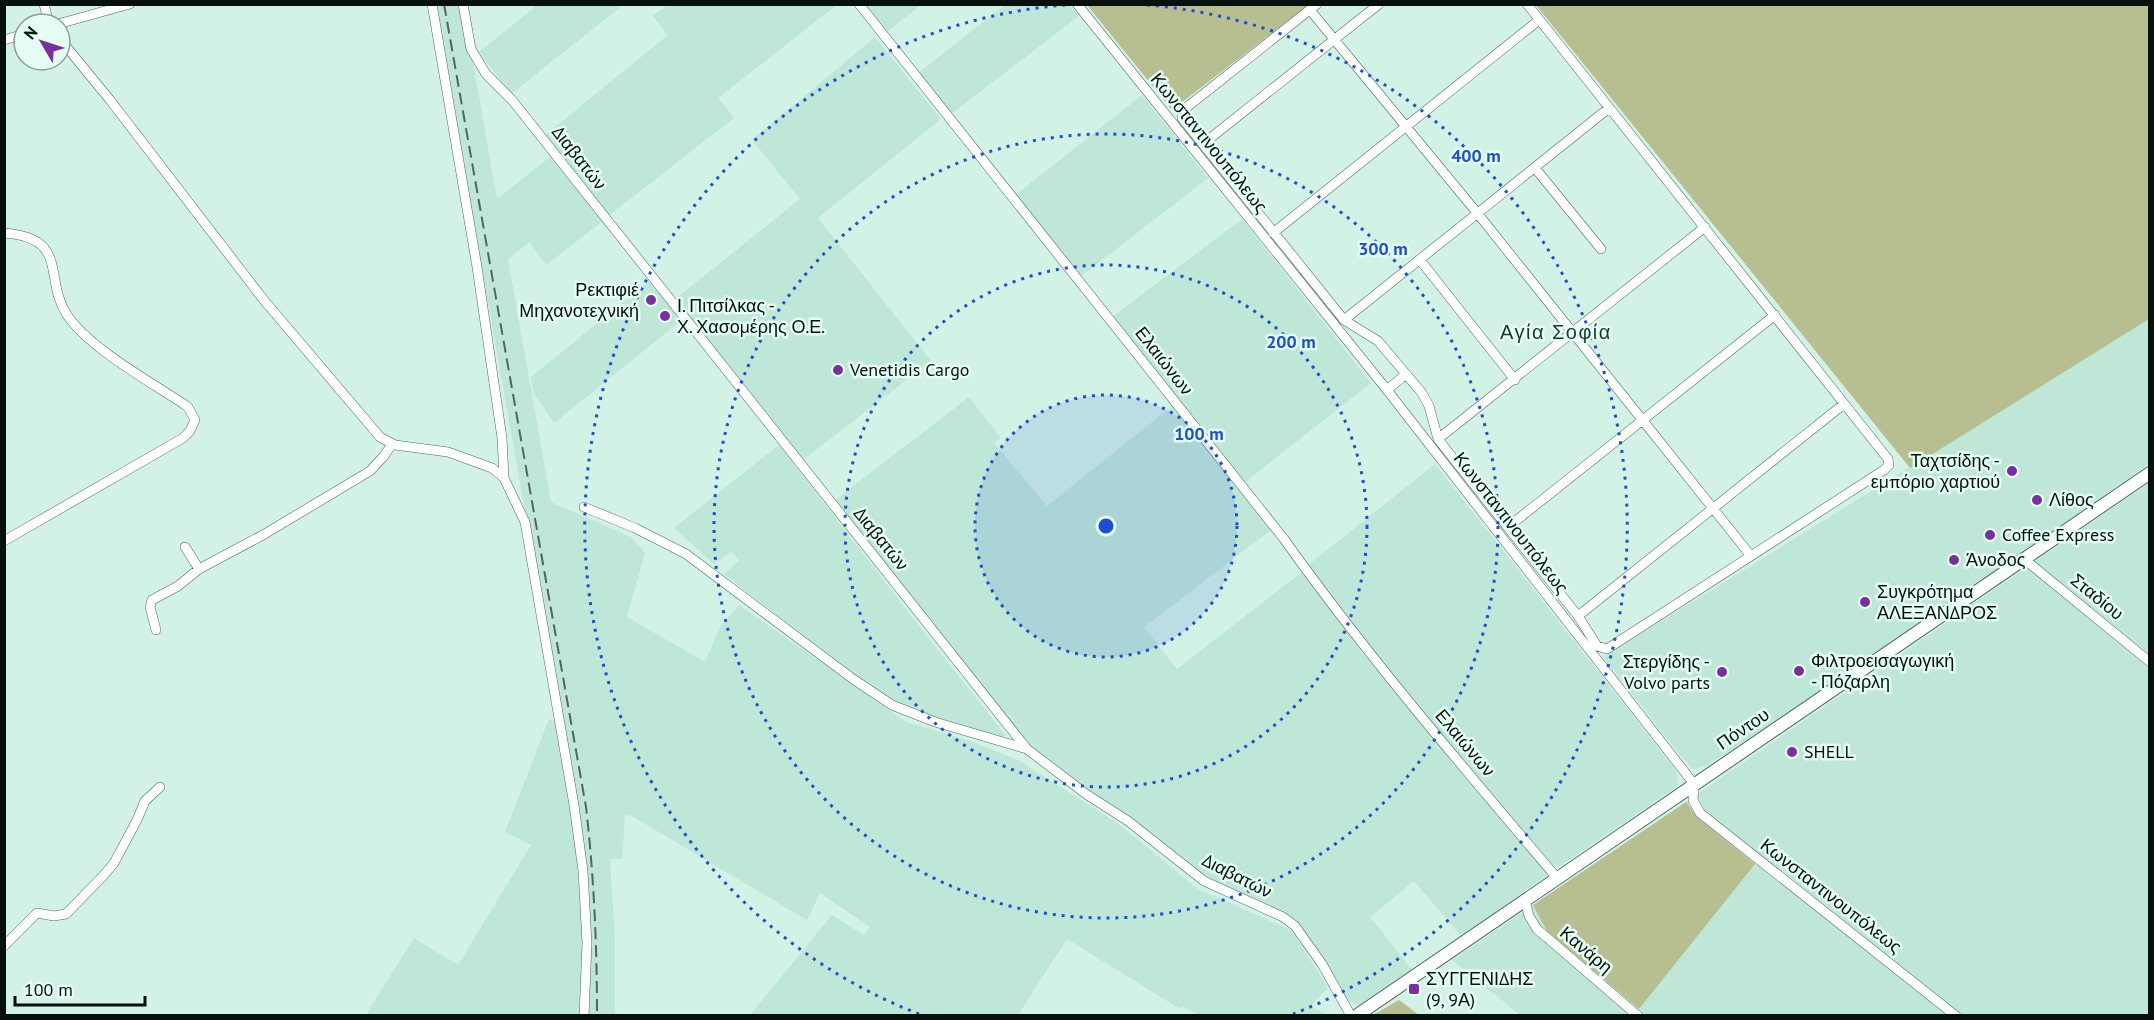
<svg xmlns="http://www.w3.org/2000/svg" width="2154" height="1020" font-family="'PT Sans',sans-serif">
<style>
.built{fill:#bfe7d8}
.green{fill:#b7be90}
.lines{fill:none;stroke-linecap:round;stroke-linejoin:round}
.minor-casing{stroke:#4c685e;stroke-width:10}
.tertiary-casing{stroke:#4c685e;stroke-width:14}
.minor{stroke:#fff;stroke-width:9}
.tertiary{stroke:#fff;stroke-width:12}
.rail{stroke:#52655e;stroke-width:2;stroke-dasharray:12 6;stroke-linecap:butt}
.ring{fill:none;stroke:#1d4ed8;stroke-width:3;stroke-dasharray:3 6}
.poi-dot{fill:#7a2fa1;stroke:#e4fef4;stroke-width:2}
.labels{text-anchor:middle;stroke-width:5;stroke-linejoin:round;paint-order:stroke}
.street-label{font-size:18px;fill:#06110d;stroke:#e4fef4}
.poi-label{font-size:18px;fill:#06110d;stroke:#e4fef4;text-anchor:start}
.neighbourhood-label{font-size:20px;letter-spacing:1.5px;fill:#1c372e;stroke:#e4fef4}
.centre{fill:#1d4ed8;stroke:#e4fef4;stroke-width:3}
.ring-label{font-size:18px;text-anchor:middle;font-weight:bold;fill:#1d4ed8;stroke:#e4fef4;stroke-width:5;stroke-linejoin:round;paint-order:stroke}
</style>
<rect width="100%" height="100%" fill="#d2f2e6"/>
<path class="built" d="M435,5H463L497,199L550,157L603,221L546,265L529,242L508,259L551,502L631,537L645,553L627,617L705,662L720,627L739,605L906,722L970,741L1018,760L1119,824L1198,889L1286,928L1294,934L1328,988L1310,1006L1327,1015H1198L1183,1007L1180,1009L1067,939L1018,1015H750L832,915L864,935L870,927L820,893L807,920L630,815L625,816L622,859H610L615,940V1015H589V945L578,809Z
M537,5H623L511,94L479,52Z
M668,5H837L718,98L734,118L607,217L544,136L668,35L653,16Z
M865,5H921L887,32Z
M1005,5H1069L1079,16L951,114L918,73Z
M875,37L941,119L818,218L931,361L803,460L674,300L800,199L752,140Z
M1142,95L1208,178L1079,278L1014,196Z
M1242,219L1371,383L1244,483L1112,317Z
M649,281L681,321L554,423L534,394L531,377Z
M2149,319V464L1838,680L1706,766L1693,769L1680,755L1603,657Z
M969,397L1001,438L994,443L1047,506L1172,406L1271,530L1144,627L1177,669L1302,572L1363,654L1548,875L1461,936L1414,881L1370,917L1413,971L1363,1006H1357L1348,1000L1298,926L1220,887L1032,750L835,500Z
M779,445L927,636L1006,736L995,737L909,710L865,685L724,574L739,561L732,551L714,564L674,528Z
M1435,464L1677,772L1678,786L1560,866H1549L1435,728L1307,566Z
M2149,483V1015H1520L1452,960L1533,905L1547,931L1755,864L1699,819L1686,802Z
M549,719L555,721L576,848L583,944L580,1015L365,1016L414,938L458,965L531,845L505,832Z"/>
<path class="green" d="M1087,5H1308L1172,110Z
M1536,5H2149V319L1910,468Z
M1686,802L1699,819L1755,864L1639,1009L1547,931L1533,905Z
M1399,1000L1419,1015H1373Z"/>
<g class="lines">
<g class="minor-casing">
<path id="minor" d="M44,4L49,24
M432,4L477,267L502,438L504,478
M463,4L471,49L486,74L512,100L1027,749L1086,794L1128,821L1204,881L1283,917L1295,926L1322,964L1351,1016
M859,4L1284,539C1368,657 1463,767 1557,878
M1077,4L1387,390L1694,784L1693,800L1700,813L1956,1016
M1317,4L1182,111V118L1344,320L1378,341L1422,393L1429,406L1438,439L1578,616L1597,646L1607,649L1884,470L1889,465L1888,459L1527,4
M1310,10L1478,214L1751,556
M58,24L130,4
M60,39L110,100L263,299L380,437L395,445L448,452L492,468L504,478L525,522L574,805L583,871L587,943L584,1016
M4,40L24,34
M1203,144L1379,4
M1535,168L1601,249
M4,233C70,238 43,278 67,315C91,350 153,383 188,407L195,420L190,431L183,438L4,541
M1273,233L1539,20
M1420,260L1515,380
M1344,320L1609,108
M1387,390L1406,374
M1438,439L1705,227
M584,507L635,528L686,554L853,679L892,705L935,722L1027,749
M1508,527L1775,315
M185,547L199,569
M2024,559L2150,662
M1578,616L1844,404
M156,630L150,607L152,600L178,586L199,569L263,535L370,471L384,456L392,444
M1525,900L1529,916L1537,929L1638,1016
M4,946L37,913L54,916L66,914L103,876L114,863L137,820L145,801L160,787"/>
</g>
<g class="tertiary-casing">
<path id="tertiary" d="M1356,1016L2150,473"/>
</g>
<use href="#minor" class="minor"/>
<use href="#tertiary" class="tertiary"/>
<path class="rail" d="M444,4L586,807C594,877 597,945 597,1016"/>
</g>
<circle cx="1106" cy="526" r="131" fill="#1d4ed8" fill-opacity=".12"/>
<g class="ring">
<circle cx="1106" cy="526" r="131"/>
<circle cx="1106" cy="526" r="261"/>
<circle cx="1106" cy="526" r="392"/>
<path d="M919 1014A523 523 0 0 1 1065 5M1147 5A523 523 0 0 1 1293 1014"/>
</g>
<g class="poi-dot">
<circle cx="651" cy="300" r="6"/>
<circle cx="665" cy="316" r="6"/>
<circle cx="838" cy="370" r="6"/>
<circle cx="2012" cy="471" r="6"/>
<circle cx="2037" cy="500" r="6"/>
<circle cx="1990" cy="535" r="6"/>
<circle cx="1954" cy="560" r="6"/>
<circle cx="1865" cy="602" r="6"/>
<circle cx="1799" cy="671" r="6"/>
<circle cx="1722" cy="672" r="6"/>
<circle cx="1792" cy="752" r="6"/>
<rect x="1408" y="983" width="12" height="12" rx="3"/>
</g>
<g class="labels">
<g class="street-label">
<text transform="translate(1209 143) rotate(51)" y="6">Κωνσταντινουπόλεως</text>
<text transform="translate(579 158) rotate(52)" y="6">Διαβατών</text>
<text transform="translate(1164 361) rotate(52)" y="6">Ελαιώνων</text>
<text transform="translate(1511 523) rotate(52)" y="6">Κωνσταντινουπόλεως</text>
<text transform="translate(881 539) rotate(51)" y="6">Διαβατών</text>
<text transform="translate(2097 597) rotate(39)" y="6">Σταδίου</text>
<text transform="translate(1743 729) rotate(-34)" y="6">Πόντου</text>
<text transform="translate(1465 743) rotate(50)" y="6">Ελαιώνων</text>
<text transform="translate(1237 876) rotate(27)" y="6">Διαβατών</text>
<text transform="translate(1831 896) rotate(38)" y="6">Κωνσταντινουπόλεως</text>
<text transform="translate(1586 950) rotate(40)" y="6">Κανάρη</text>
</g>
<g class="poi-label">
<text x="639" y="296" text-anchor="end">Ρεκτιφιέ<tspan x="639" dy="21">Μηχανοτεχνική</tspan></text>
<text x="677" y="312">Ι. Πιτσίλκας -<tspan x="677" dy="21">Χ. Χασομέρης Ο.Ε.</tspan></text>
<text x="850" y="376">Venetidis Cargo</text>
<text x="2000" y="467" text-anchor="end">Ταχτσίδης -<tspan x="2000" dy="21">εμπόριο χαρτιού</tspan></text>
<text x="2049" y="506">Λίθος</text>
<text x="2002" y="541">Coffee Express</text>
<text x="1966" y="566">Άνοδος</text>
<text x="1877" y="598">Συγκρότημα<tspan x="1877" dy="21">ΑΛΕΞΑΝΔΡΟΣ</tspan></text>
<text x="1811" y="667">Φιλτροεισαγωγική<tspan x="1811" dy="21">- Πόζαρλη</tspan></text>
<text x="1710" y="668" text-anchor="end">Στεργίδης -<tspan x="1710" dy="21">Volvo parts</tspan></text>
<text x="1804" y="758">SHELL</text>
<text x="1426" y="985">ΣΥΓΓΕΝΙΔΗΣ<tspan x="1426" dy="21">(9, 9Α)</tspan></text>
</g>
<g class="neighbourhood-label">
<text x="1556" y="339">Αγία Σοφία</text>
</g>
</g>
<circle cx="1106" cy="526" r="9" class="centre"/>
<g class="ring-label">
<text x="1476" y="162">400 m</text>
<text x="1383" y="255">300 m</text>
<text x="1291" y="348">200 m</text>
<text x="1199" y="440">100 m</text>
</g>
<rect width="2154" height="1020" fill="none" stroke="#06110d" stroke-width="12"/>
<g transform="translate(42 42) rotate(309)"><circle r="28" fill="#e4fef4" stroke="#8b9f98" stroke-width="1.5"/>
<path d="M0-4.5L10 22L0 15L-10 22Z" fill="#7a2fa1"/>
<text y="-9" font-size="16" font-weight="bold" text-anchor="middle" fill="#06110d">N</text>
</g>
<path d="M15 996v9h130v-9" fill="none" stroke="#06110d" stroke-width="3"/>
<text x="24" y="996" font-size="18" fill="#06110d" stroke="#e4fef4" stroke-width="4.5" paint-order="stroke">100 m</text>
</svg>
